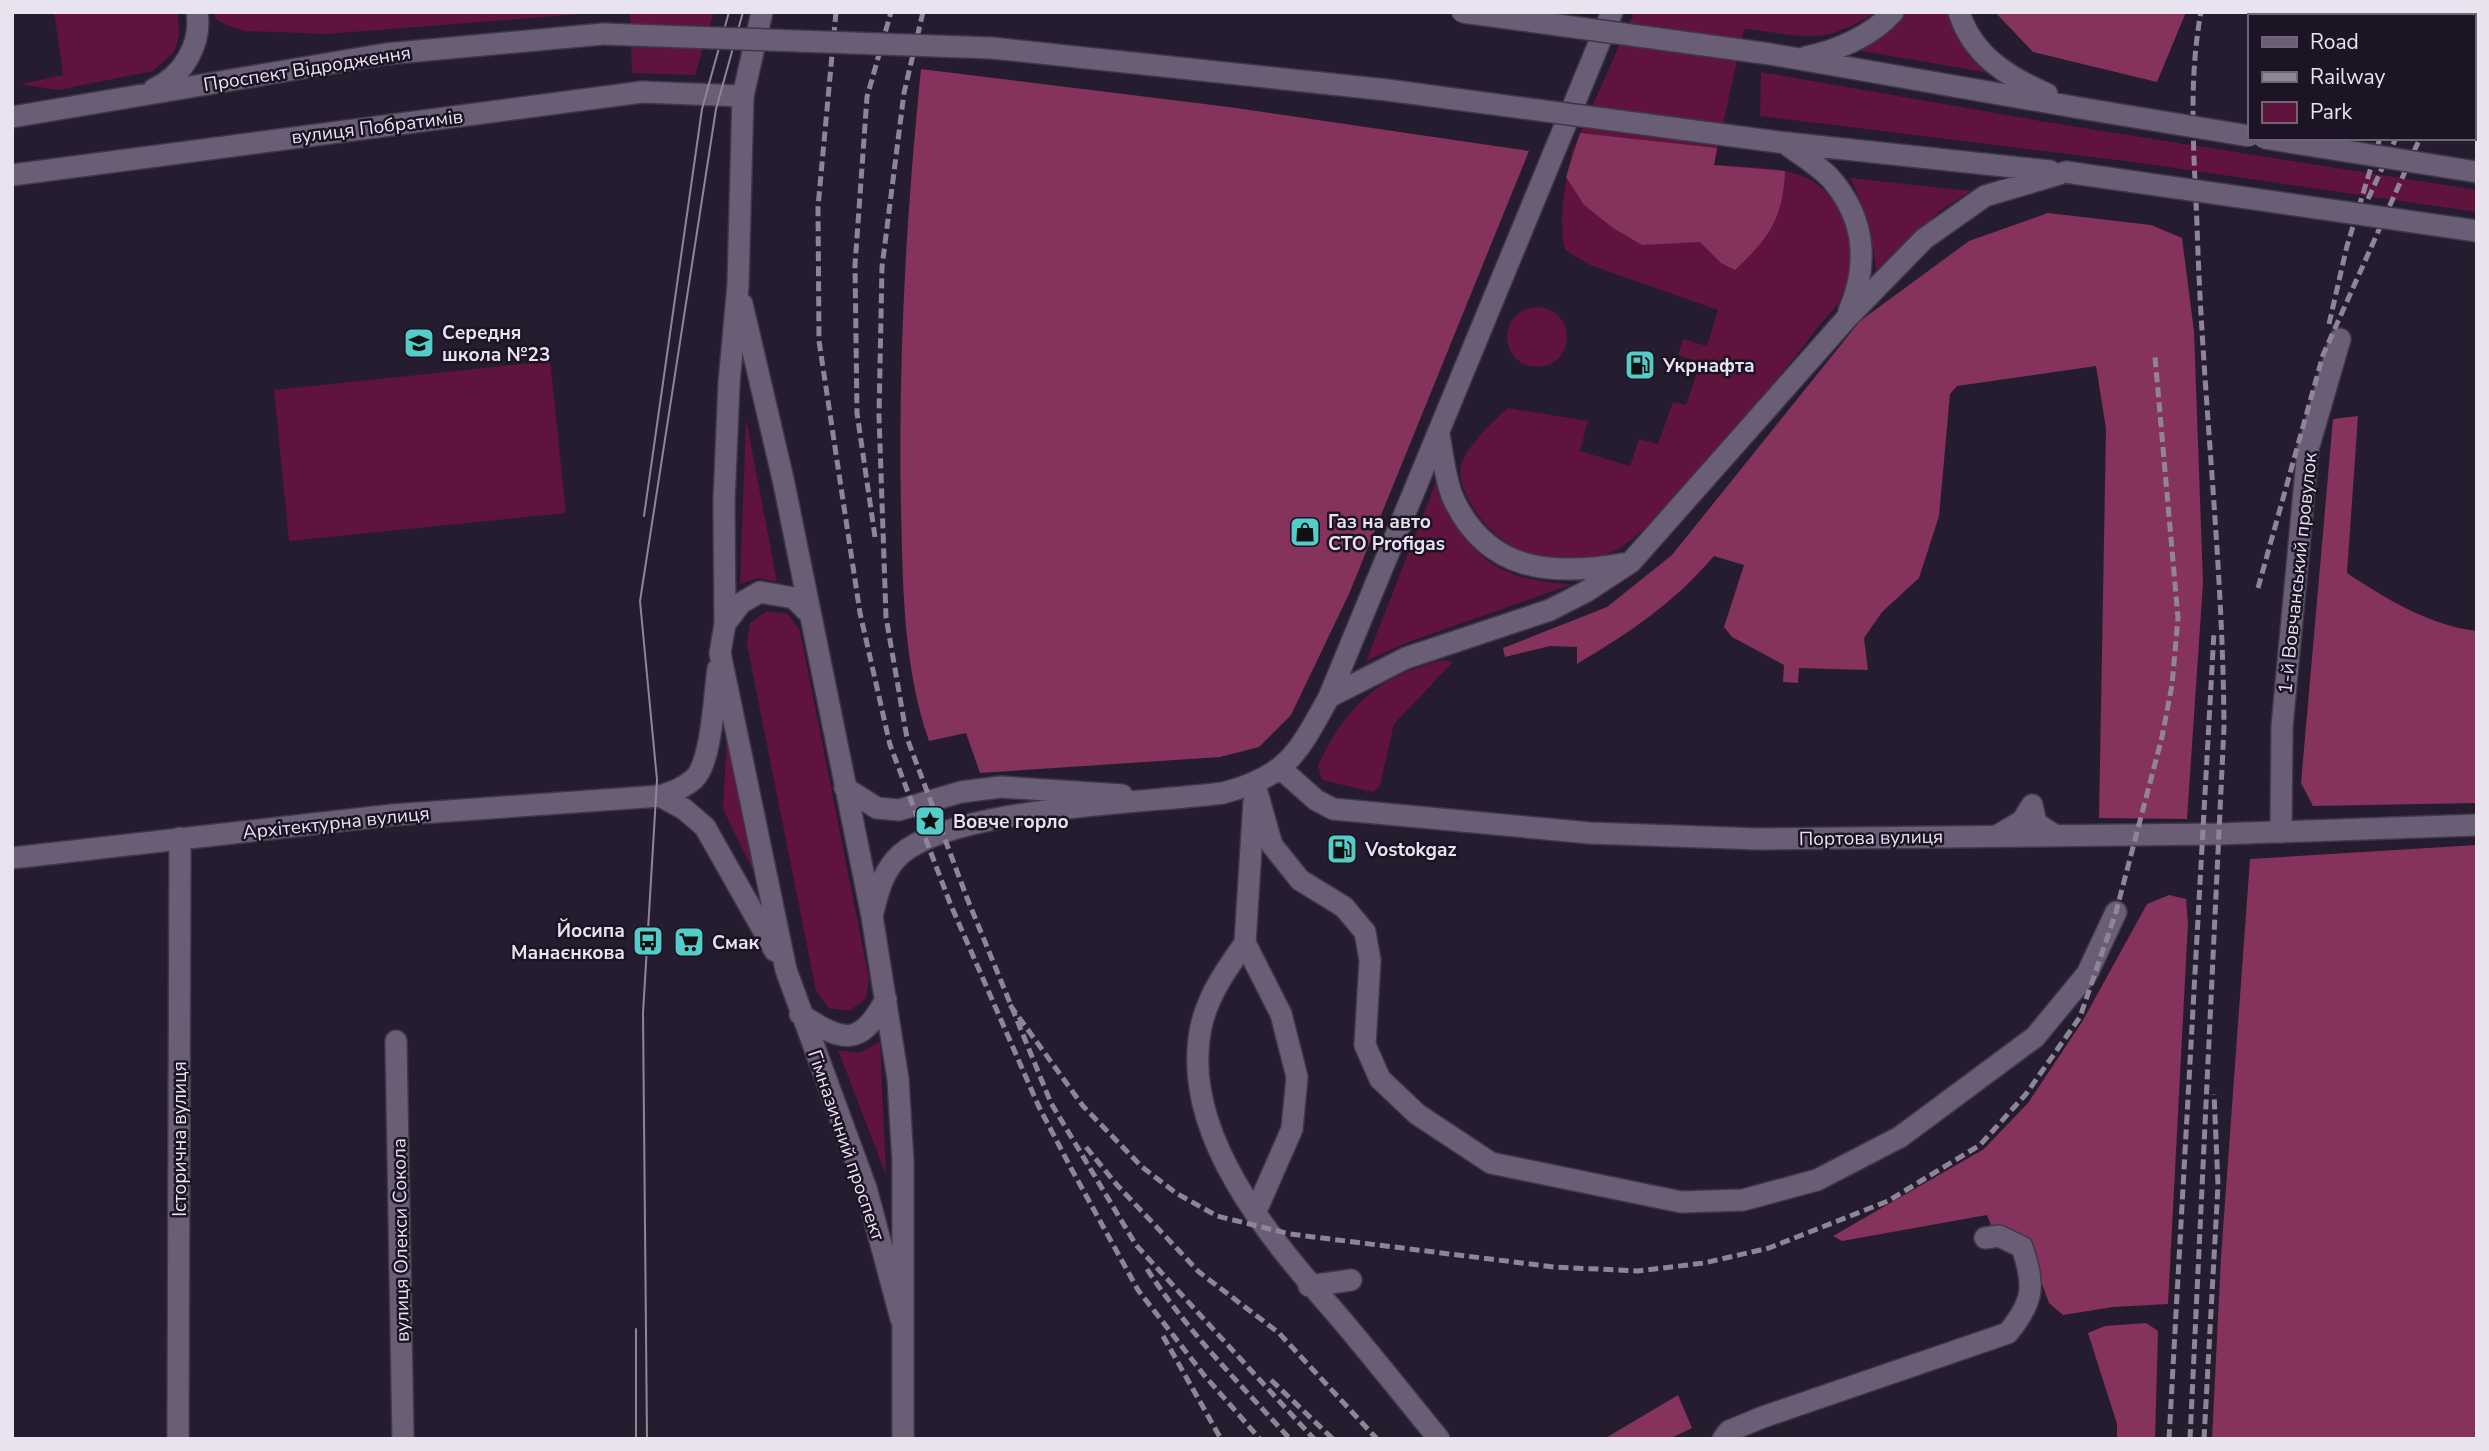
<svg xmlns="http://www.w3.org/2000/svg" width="2489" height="1451" font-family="'Nunito Sans',sans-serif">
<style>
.green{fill:#5f133d}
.forest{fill:#85325c}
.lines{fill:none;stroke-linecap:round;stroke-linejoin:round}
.street-casing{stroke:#3f3747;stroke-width:24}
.secondary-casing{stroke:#3f3747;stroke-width:24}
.street{stroke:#695e75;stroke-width:21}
.secondary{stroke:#695e75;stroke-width:21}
.tram{stroke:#8e8696;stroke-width:2}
.rail{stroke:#8e8696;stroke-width:5;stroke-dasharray:10 5;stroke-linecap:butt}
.secondary-bridge-casing{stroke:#3f3747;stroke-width:24;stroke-linecap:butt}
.secondary-bridge{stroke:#695e75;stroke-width:21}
.labels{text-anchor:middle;stroke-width:5;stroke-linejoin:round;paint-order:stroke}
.street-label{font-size:19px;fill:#e9e3f0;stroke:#1c1325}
.poi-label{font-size:19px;font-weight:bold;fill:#e9e3f0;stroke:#1c1325;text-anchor:start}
</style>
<rect width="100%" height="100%" fill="#251c2f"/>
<path class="green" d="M54,12H178L179,37L174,52L153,71L58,90L20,84L63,75Z
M213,12H582V14L327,34L244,31L224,24L216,19Z
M630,12H714L695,75L632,73Z
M1634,12H1876C1819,48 1805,35 1744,29L1714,165C1742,167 1775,166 1802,176C1843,191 1864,255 1844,294C1837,307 1824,319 1815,331C1787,368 1758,403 1727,437C1700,467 1645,538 1612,552C1559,576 1495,552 1469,500C1464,491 1458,476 1461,465C1466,447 1494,420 1508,408L1588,421L1580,451L1630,466L1639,439L1658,444L1673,402L1686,405L1700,363L1678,355L1683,339L1707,346L1718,310L1590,265L1565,250C1558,220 1565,182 1572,152Z
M1909,12H1950L1990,73L1856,50L1880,36Z
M1761,72L2052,123L2477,190V212L2133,162L1760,116Z
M1850,178L1971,191L1941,210L1876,272C1873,237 1866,209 1850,178Z
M1507 337a30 30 0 1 1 60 0a30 30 0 1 1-60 0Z
M550,361L566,513L289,541L274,390Z
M746,419L777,582L758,578L740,584Z
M1436,482C1462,554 1497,582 1573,584L1406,643L1366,661Z
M767,611L788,614L800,631L869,978L866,999L849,1011L829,1008L816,991L747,644L750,623Z
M1443,660L1453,662L1394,724L1380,785L1373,792L1322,780L1318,765C1347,705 1377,677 1443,660Z
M727,732L758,881L723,809Z
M880,1042L886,1175L838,1050L859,1053Z"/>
<path class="forest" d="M1995,12H2186L2157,82L2033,52Z
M921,69L1229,107L1529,151L1349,594L1291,715L1259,747L1220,757L980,773L966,733L929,741C903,666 903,587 901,510C898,361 906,216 921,69Z
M1580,133L1717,148L1714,165L1785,171C1783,219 1769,238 1735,270L1721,263L1700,242L1642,245L1613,228L1584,205L1566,177Z
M2048,213L2151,225L2182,238L2194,331L2203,583L2187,819L2099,818L2106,429L2096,366L1957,386L1950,394L1939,516L1919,578L1882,612L1864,638L1868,670L1799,668L1798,683L1783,682L1784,665L1732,637L1724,627L1744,565L1714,556C1673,604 1630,632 1577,664V647L1550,646L1505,657L1503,648L1607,607L1672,555L1860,321L1969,241Z
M2358,416L2347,573C2386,599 2431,626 2477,631V803L2313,806L2301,783L2333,419Z
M2477,845V1439H2212L2221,1257L2250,859Z
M2169,895L2186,899L2188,923L2168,1304L2113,1307L2063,1315L2049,1303L2026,1240L1992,1228L1987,1215L1842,1241L1833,1236L1984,1149L2028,1103L2082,1022L2147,904Z
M2146,1323L2158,1331L2155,1439H2117V1424L2088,1333L2105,1326Z
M1678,1395L1692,1428L1669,1439H1604Z"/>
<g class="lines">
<g class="street-casing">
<path id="street" d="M12,175L642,92L743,96
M1255,785L1272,845L1300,880L1344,907L1365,932L1370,960L1365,1045L1380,1079L1417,1114L1491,1163L1681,1202L1743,1200L1817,1180L1900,1137L2035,1037L2087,974L2116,912
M1254,801L1245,943L1281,1014L1297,1077L1292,1129L1256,1211
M2281,832L2282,727L2308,449L2340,339
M12,858L392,815L660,796
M1245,943C1226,970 1208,995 1201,1027C1179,1133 1270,1238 1334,1311C1370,1353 1404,1396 1439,1439
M396,1041L403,1439
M1309,1286L1351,1280
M178,1439L180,838
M1723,1439L1729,1431L1763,1417L2008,1333C2034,1301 2035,1286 2022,1247L1999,1236L1985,1238"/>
</g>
<g class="secondary-casing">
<path id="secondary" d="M762,12L743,96L738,285L729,383L724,501L725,624L720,653L786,970L866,1188L901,1319
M1959,12C1972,55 2008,77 2047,94
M1770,54L2074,107
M1806,57C1836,51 1872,36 1893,12
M154,89C183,76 202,44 197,12
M12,117L385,54L603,34
M1778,142L2050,171
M1785,143C1800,155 1820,166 1832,180C1865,219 1869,264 1849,311
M742,304L783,479L872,916L898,1079L903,1162V1439
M1439,435C1443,455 1445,480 1453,498C1487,572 1551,576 1622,564
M725,624L741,603L760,592L794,598L809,613
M1329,697L1406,658L1550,610L1587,591L1631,562L1846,319L1924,239L1985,196L2066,172
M1281,769L1316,800L1333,809L1590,833L1759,839L2218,834L2477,825
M845,788L877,808L899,810L961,792L1001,787L1122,795
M660,796L684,809L705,827L775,951
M660,796C672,792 684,788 694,779C712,762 714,695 718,669
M1998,835L2022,821L2032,805L2036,823L2053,834
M872,916C878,893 882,871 901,854C956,807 1147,803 1223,793C1288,776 1298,753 1329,697L1612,12
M800,1014C843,1042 860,1048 886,999"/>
</g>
<use href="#street" class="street"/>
<use href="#secondary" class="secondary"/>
<path class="tram" d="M644,516L702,109L729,12
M636,1439V1329
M647,1439L643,1013L657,780L640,601L716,109L743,12"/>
<path class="rail" d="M836,12L818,207L819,341L860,613L890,745L950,903L1039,1107L1072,1170L1138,1290L1204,1375L1260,1439
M923,12L904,93L882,267L879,416L886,617L907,738L967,898L1051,1103L1136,1245L1314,1439
M2432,16L2434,12
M2368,199L2396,138
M2329,324L2347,246L2380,138
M875,537L857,413L855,265L867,97L891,12
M2258,588L2323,355L2420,138
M1010,1005L1083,1106L1142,1167L1176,1193L1217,1216L1290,1234L1554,1267L1638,1271L1704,1263L1769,1248L1888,1201L1980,1145L2026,1094L2080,1017L2116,912L2162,737L2172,685L2178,618L2155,357
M1086,1147L1117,1185L1199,1272L1279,1333L1377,1439
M1147,1269C1187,1331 1240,1384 1290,1439
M1163,1336L1221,1439
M1271,1380L1333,1439
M2169,1439L2214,632
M2190,1439L2224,727C2223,559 2202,392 2197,224C2194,153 2188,82 2201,12
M2204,1439L2218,1185L2214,1094"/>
<g class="secondary-bridge-casing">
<path id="secondary-bridge" d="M1462,12L1770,54
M603,34L992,48L1387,90L1778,142
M2074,107L2249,136
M2264,138L2477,172
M2066,172L2477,231"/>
</g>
<use href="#secondary-bridge" class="secondary-bridge"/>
</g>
<defs>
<g id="school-square" transform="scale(1.575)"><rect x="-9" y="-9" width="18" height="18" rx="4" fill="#54cdc8" stroke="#1c1325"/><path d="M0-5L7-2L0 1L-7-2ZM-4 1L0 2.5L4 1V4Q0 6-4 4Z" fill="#111"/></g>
<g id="fuel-square" transform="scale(1.575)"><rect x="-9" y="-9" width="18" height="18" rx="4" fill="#54cdc8" stroke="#1c1325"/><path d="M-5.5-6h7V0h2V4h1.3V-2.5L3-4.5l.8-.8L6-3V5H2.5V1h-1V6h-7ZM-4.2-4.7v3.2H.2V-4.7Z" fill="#111"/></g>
<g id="shop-square" transform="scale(1.575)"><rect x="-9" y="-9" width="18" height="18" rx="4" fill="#54cdc8" stroke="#1c1325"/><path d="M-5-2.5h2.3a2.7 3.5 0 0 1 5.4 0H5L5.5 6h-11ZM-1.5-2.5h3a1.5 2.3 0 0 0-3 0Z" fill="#111"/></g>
<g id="sight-square" transform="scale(1.575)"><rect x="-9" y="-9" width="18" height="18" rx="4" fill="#54cdc8" stroke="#1c1325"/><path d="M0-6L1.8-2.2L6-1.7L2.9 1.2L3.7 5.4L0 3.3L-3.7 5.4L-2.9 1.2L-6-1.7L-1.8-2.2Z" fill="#111"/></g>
<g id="bus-square" transform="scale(1.575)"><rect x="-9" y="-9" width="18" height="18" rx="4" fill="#54cdc8" stroke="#1c1325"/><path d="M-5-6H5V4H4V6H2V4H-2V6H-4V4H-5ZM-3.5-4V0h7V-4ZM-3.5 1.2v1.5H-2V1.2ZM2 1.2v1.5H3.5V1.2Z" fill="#111"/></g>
<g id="supermarket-square" transform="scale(1.575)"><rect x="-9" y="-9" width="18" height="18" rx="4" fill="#54cdc8" stroke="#1c1325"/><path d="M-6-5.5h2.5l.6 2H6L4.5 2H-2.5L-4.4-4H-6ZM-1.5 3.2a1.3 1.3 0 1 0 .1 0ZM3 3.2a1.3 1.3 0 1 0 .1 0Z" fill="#111"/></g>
</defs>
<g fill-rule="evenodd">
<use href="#school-square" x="419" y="343"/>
<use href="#fuel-square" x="1640" y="365"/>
<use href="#shop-square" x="1305" y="532"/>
<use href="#sight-square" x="930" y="821"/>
<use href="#fuel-square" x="1342" y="849"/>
<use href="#bus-square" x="648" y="941"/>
<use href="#supermarket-square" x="689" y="942"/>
</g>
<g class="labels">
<g class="street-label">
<text transform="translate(307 68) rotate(-9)" y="7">Проспект Відродження</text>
<text transform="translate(377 126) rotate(-7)" y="7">вулиця Побратимів</text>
<text transform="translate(2297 573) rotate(-84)" y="7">1-й Вовчанський провулок</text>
<text transform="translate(336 822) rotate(-6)" y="7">Архітектурна вулиця</text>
<text transform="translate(1871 837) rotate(-1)" y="7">Портова вулиця</text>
<text transform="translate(179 1139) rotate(-90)" y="7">Історична вулиця</text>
<text transform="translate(847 1145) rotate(71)" y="7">Гімназичний проспект</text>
<text transform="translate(400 1240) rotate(-91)" y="7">вулиця Олекси Сокола</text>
</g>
<g class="poi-label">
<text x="442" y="339">Середня<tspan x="442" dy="22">школа №23</tspan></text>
<text x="1663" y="372">Укрнафта</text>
<text x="1328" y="528">Газ на авто<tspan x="1328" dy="22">СТО Profigas</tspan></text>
<text x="953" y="828">Вовче горло</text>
<text x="1365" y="856">Vostokgaz</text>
<text x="625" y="937" text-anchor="end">Йосипа<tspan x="625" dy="22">Манаєнкова</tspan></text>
<text x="712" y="949">Смак</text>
</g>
</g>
<rect width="2489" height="1451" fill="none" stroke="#e9e3f0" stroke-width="28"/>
<rect x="2248" y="14" width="228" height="126" fill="#1c1325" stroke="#6e6676" stroke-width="2"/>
<rect x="2262" y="37" width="35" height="10" fill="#695e75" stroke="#6e6676" stroke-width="2"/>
<text x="2310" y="49" font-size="21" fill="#e9e3f0">Road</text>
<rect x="2262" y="72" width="35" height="10" fill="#8e8696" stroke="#6e6676" stroke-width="2"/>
<text x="2310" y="84" font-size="21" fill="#e9e3f0">Railway</text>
<rect x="2262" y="102" width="35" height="21" fill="#5f133d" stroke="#6e6676" stroke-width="2"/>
<text x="2310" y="119" font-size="21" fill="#e9e3f0">Park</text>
</svg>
